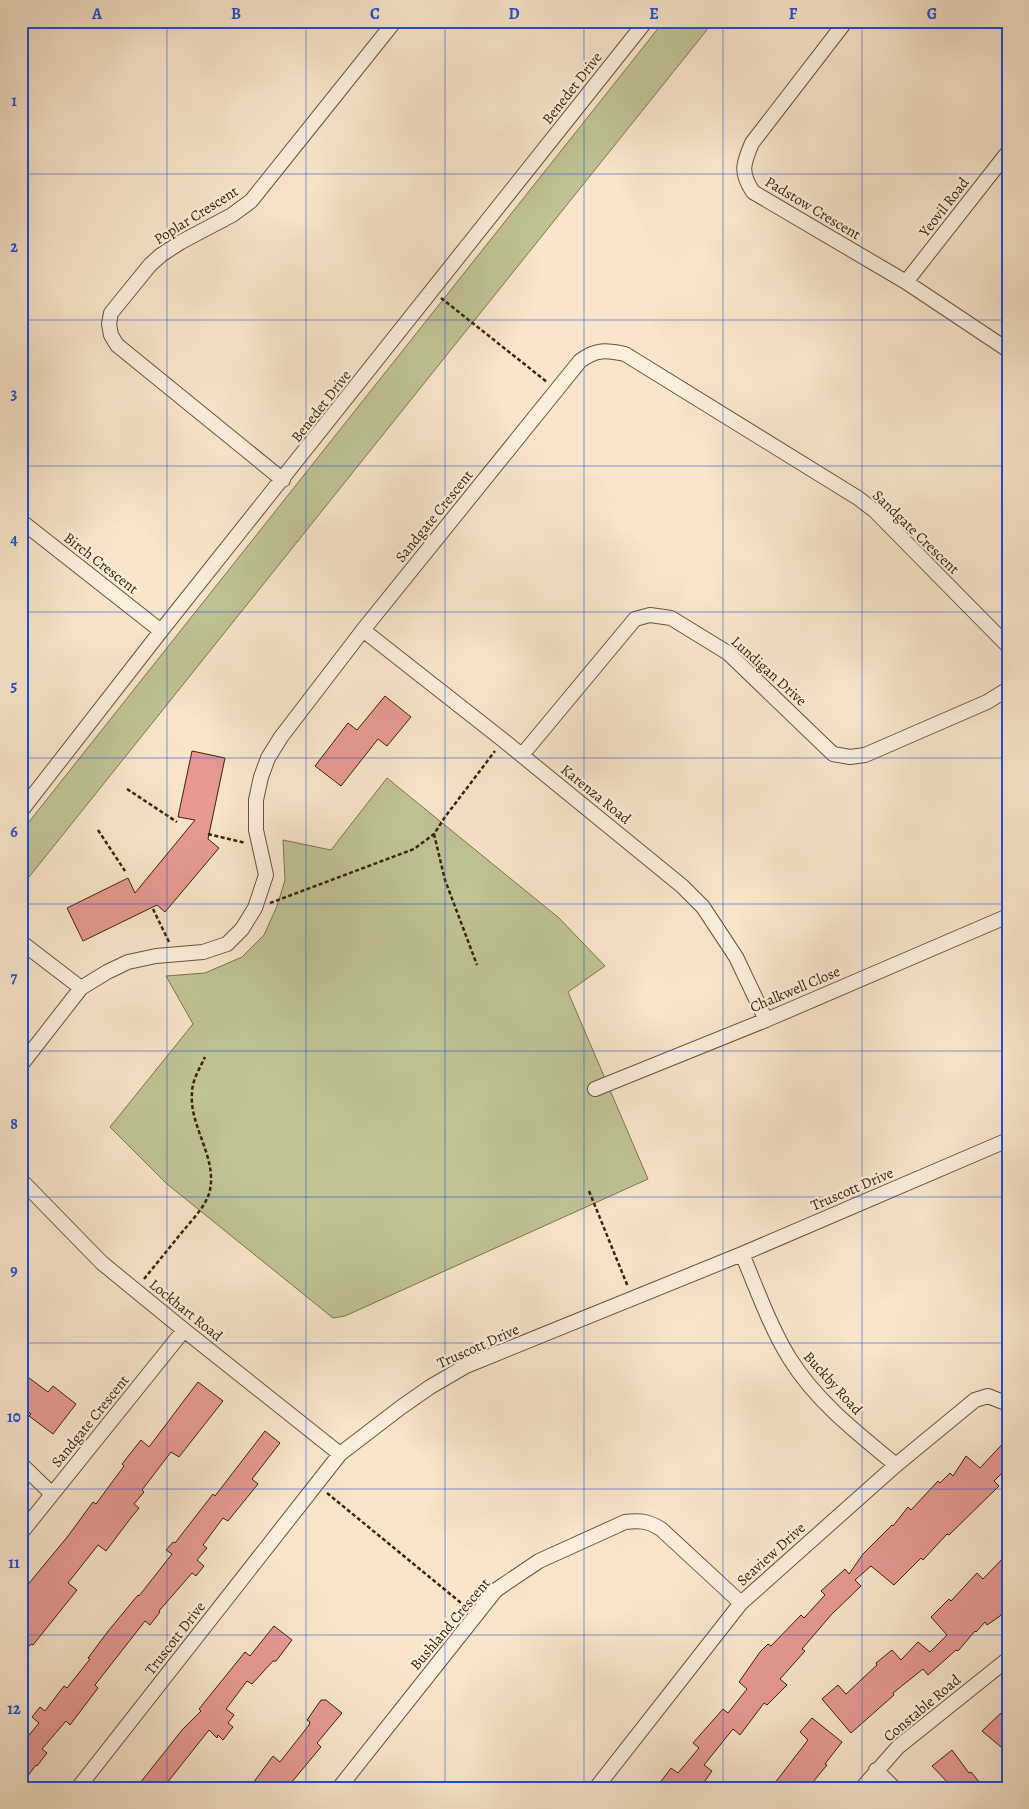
<svg xmlns="http://www.w3.org/2000/svg" width="1029" height="1809" font-family="Alegreya,serif">
<style>
.green{fill:#c0c394;stroke:#7d744d}
.building{fill:#e79992;stroke:#3a2406}
.lines{fill:none;stroke-linecap:round;stroke-linejoin:round}
.minor-casing{stroke:#6a5437;stroke-width:16}
.path{stroke:#3a2406;stroke-width:2.5;stroke-dasharray:4 2.5;stroke-linecap:butt}
.minor{stroke:#faeedd;stroke-width:14}
.grid{fill:none;stroke:#1d4ed8;stroke-width:1;stroke-opacity:0.55}
.labels{text-anchor:middle;stroke-width:4.5;stroke-linejoin:round;paint-order:stroke}
.street-label{font-size:15px;fill:#3a2406;stroke:#faeedd}
.neatline{fill:none;stroke:#1d4ed8;stroke-width:2}
.grid-label{font-size:16px;text-anchor:middle;font-weight:bold;fill:#1d4ed8}
</style>
<rect width="100%" height="100%" fill="#f8e5ca"/>
<filter id="stains"><feTurbulence type="fractalNoise" baseFrequency=".004" numOctaves="4"/><feColorMatrix values="0 0 0 0 .2 0 0 0 0 .09 0 0 0 0 .02 0 0 0 .5 -.17"/></filter>
<radialGradient id="worn" r=".72"><stop offset=".6" stop-color="#630" stop-opacity="0"/><stop offset="1" stop-color="#630" stop-opacity=".3"/></radialGradient>
<path class="green" d="M664,21H714L21,887V832Z
M387,778L559,918L605,966L568,992L648,1179L345,1316L333,1318L167,1184L110,1127L193,1024L166,976L205,973L242,957L264,935L277,906L285,880L283,840L331,850Z"/>
<path class="building" d="M385,696L411,717L387,746L378,739L341,786L315,766L348,723L357,730Z
M192,751L225,758L208,839L219,848L165,912L157,905L83,941L67,908L128,878L135,893L195,820L178,817Z
M21,1372L48,1392L53,1386L76,1404L53,1434L29,1416L31,1414L21,1407Z
M198,1382L223,1401L179,1457L171,1452L142,1490L144,1492L134,1504L139,1508L130,1519L106,1551L98,1545L68,1583L77,1590L33,1645L31,1644L21,1656V1593L68,1536L93,1502L96,1504L124,1466L122,1464L141,1440L149,1447Z
M265,1431L280,1443L252,1479L258,1484L228,1521L223,1518L203,1545L207,1548L197,1560L204,1566L196,1576L192,1573L159,1611L160,1612L150,1625L145,1621L95,1685L98,1688L70,1725L66,1721L42,1749L47,1753L37,1766L36,1765L21,1785V1745L39,1723L32,1717L40,1707L45,1711L64,1686L67,1688L90,1659L88,1658L109,1630L138,1595L139,1596L172,1554L166,1550L173,1542L175,1543L213,1494L215,1496Z
M1008,1438V1467L994,1481L999,1486L949,1535L947,1534L923,1560L921,1558L894,1585L871,1566L855,1580L861,1586L831,1615L802,1649L805,1651L780,1679L787,1685L767,1705L764,1703L740,1735L733,1729L704,1765L712,1771L700,1788H656L671,1768L678,1773L699,1748L693,1743L723,1709L728,1713L747,1689L739,1682L760,1652L768,1644L771,1646L801,1615L804,1618L825,1595L821,1591L845,1569L849,1574L863,1554L892,1525L893,1526L908,1507L911,1510L938,1481L940,1483L950,1473L953,1476L966,1456L980,1468Z
M1008,1553V1605L1000,1616L987,1625L985,1622L976,1632L975,1631L958,1651L956,1650L928,1675L923,1669L893,1693L894,1695L851,1733L822,1699L838,1685L846,1694L877,1665L876,1663L892,1650L901,1660L918,1642L930,1652L947,1635L931,1617L949,1599L951,1601L977,1573L983,1579Z
M274,1626L292,1640L276,1661H273L252,1684L247,1681L226,1709L234,1715L228,1723L233,1727L223,1740L218,1735L217,1738L209,1730L163,1788H147L140,1783L182,1730L201,1711L199,1709L245,1652L250,1656Z
M321,1700H326L342,1713L317,1743L321,1747L291,1783L288,1781L282,1788H259L253,1783L273,1756L280,1762L309,1725L310,1722L307,1720Z
M1001,1713L1008,1719V1741L1001,1747L982,1731Z
M812,1718L842,1742L825,1764L827,1765L808,1788H771L808,1740L800,1732Z
M952,1750L969,1773L971,1772L984,1788H953L932,1766Z"/>
<g class="lines">
<g class="minor-casing">
<path id="minor" d="M846,21L752,143C743,164 740,172 753,192L906,282L1008,350
M906,282L1008,152
M283,480L117,345L111,335L109,324L111,313L150,265L161,255L181,242L232,215L251,201L395,21
M21,521L161,631
M363,630L503,740L682,886L703,907L736,957L766,1020
M522,755L635,619L650,615L671,618L728,653L833,754L850,757L865,755L987,702L1008,689
M21,811L161,631L646,21
M21,942L81,988
M21,1065L81,988L107,972L128,962L156,956L203,952L227,944L242,929L255,908L266,875L256,830V800L261,777L268,758L281,737L363,630L580,361C596,349 606,350 625,354L858,498L875,511L1008,646
M595,1089L766,1020L1008,916
M21,1180L102,1263L184,1330L340,1454
M742,1254C757,1289 770,1327 790,1359C817,1402 857,1433 896,1465
M21,1464L52,1494
M21,1533L184,1330
M876,1770L894,1788
M78,1788L340,1454L400,1408L430,1387L466,1366L742,1254L1008,1140
M339,1788L496,1590L539,1561L625,1522C640,1520 648,1521 661,1529L741,1603
M596,1788L741,1603L896,1465L975,1400L988,1396L1008,1404
M862,1788L898,1747L1008,1659"/>
</g>
<path class="path" d="M441,298L547,382
M127,789L177,822
M98,830L125,871
M208,834L246,843
M434,834L445,880L477,965
M270,903L414,849L434,834L445,817L495,751
M153,909L169,942
M589,1191L628,1287
M144,1279C157,1263 170,1247 183,1231C192,1220 204,1208 209,1194C219,1159 189,1127 192,1093C192,1080 200,1068 205,1057
M327,1493L466,1607"/>
<use href="#minor" class="minor"/>
</g>
<path class="grid" d="M167,21V1788M306,21V1788M445,21V1788M584,21V1788M723,21V1788M862,21V1788M21,174H1008M21,320H1008M21,466H1008M21,612H1008M21,758H1008M21,904H1008M21,1051H1008M21,1197H1008M21,1343H1008M21,1489H1008M21,1635H1008"/>
<g class="labels">
<g class="street-label">
<text transform="translate(572 88) rotate(-52)" y="5">Benedet Drive</text>
<text transform="translate(944 207) rotate(-52)" y="5">Yeovil Road</text>
<text transform="translate(813 208) rotate(31)" y="5">Padstow Crescent</text>
<text transform="translate(196 215) rotate(-32)" y="5">Poplar Crescent</text>
<text transform="translate(321 406) rotate(-52)" y="5">Benedet Drive</text>
<text transform="translate(434 516) rotate(-51)" y="5">Sandgate Crescent</text>
<text transform="translate(916 532) rotate(44)" y="5">Sandgate Crescent</text>
<text transform="translate(101 563) rotate(38)" y="5">Birch Crescent</text>
<text transform="translate(769 671) rotate(42)" y="5">Lundigan Drive</text>
<text transform="translate(596 794) rotate(39)" y="5">Karenza Road</text>
<text transform="translate(795 989) rotate(-23)" y="5">Chalkwell Close</text>
<text transform="translate(852 1189) rotate(-23)" y="5">Truscott Drive</text>
<text transform="translate(186 1310) rotate(39)" y="5">Lockhart Road</text>
<text transform="translate(478 1346) rotate(-24)" y="5">Truscott Drive</text>
<text transform="translate(833 1383) rotate(48)" y="5">Buckby Road</text>
<text transform="translate(90 1421) rotate(-51)" y="5">Sandgate Crescent</text>
<text transform="translate(771 1554) rotate(-42)" y="5">Seaview Drive</text>
<text transform="translate(450 1624) rotate(-50)" y="5">Bushland Crescent</text>
<text transform="translate(175 1638) rotate(-52)" y="5">Truscott Drive</text>
<text transform="translate(922 1708) rotate(-40)" y="5">Constable Road</text>
</g>
</g>
<rect width="1029" height="1809" fill="none" stroke="#f8e5ca" stroke-width="55"/>
<rect x="28" y="28" width="974" height="1754" class="neatline"/>
<g class="grid-label">
<text x="97" y="19">A</text>
<text x="236" y="19">B</text>
<text x="375" y="19">C</text>
<text x="514" y="19">D</text>
<text x="654" y="19">E</text>
<text x="793" y="19">F</text>
<text x="932" y="19">G</text>
<text x="14" y="106">1</text>
<text x="14" y="252">2</text>
<text x="14" y="399">3</text>
<text x="14" y="545">4</text>
<text x="14" y="691">5</text>
<text x="14" y="837">6</text>
<text x="14" y="983">7</text>
<text x="14" y="1129">8</text>
<text x="14" y="1276">9</text>
<text x="14" y="1422">10</text>
<text x="14" y="1568">11</text>
<text x="14" y="1714">12</text>
</g>
<rect width="100%" height="100%" filter="url(#stains)"/>
<rect width="100%" height="100%" fill="url(#worn)"/>
</svg>
